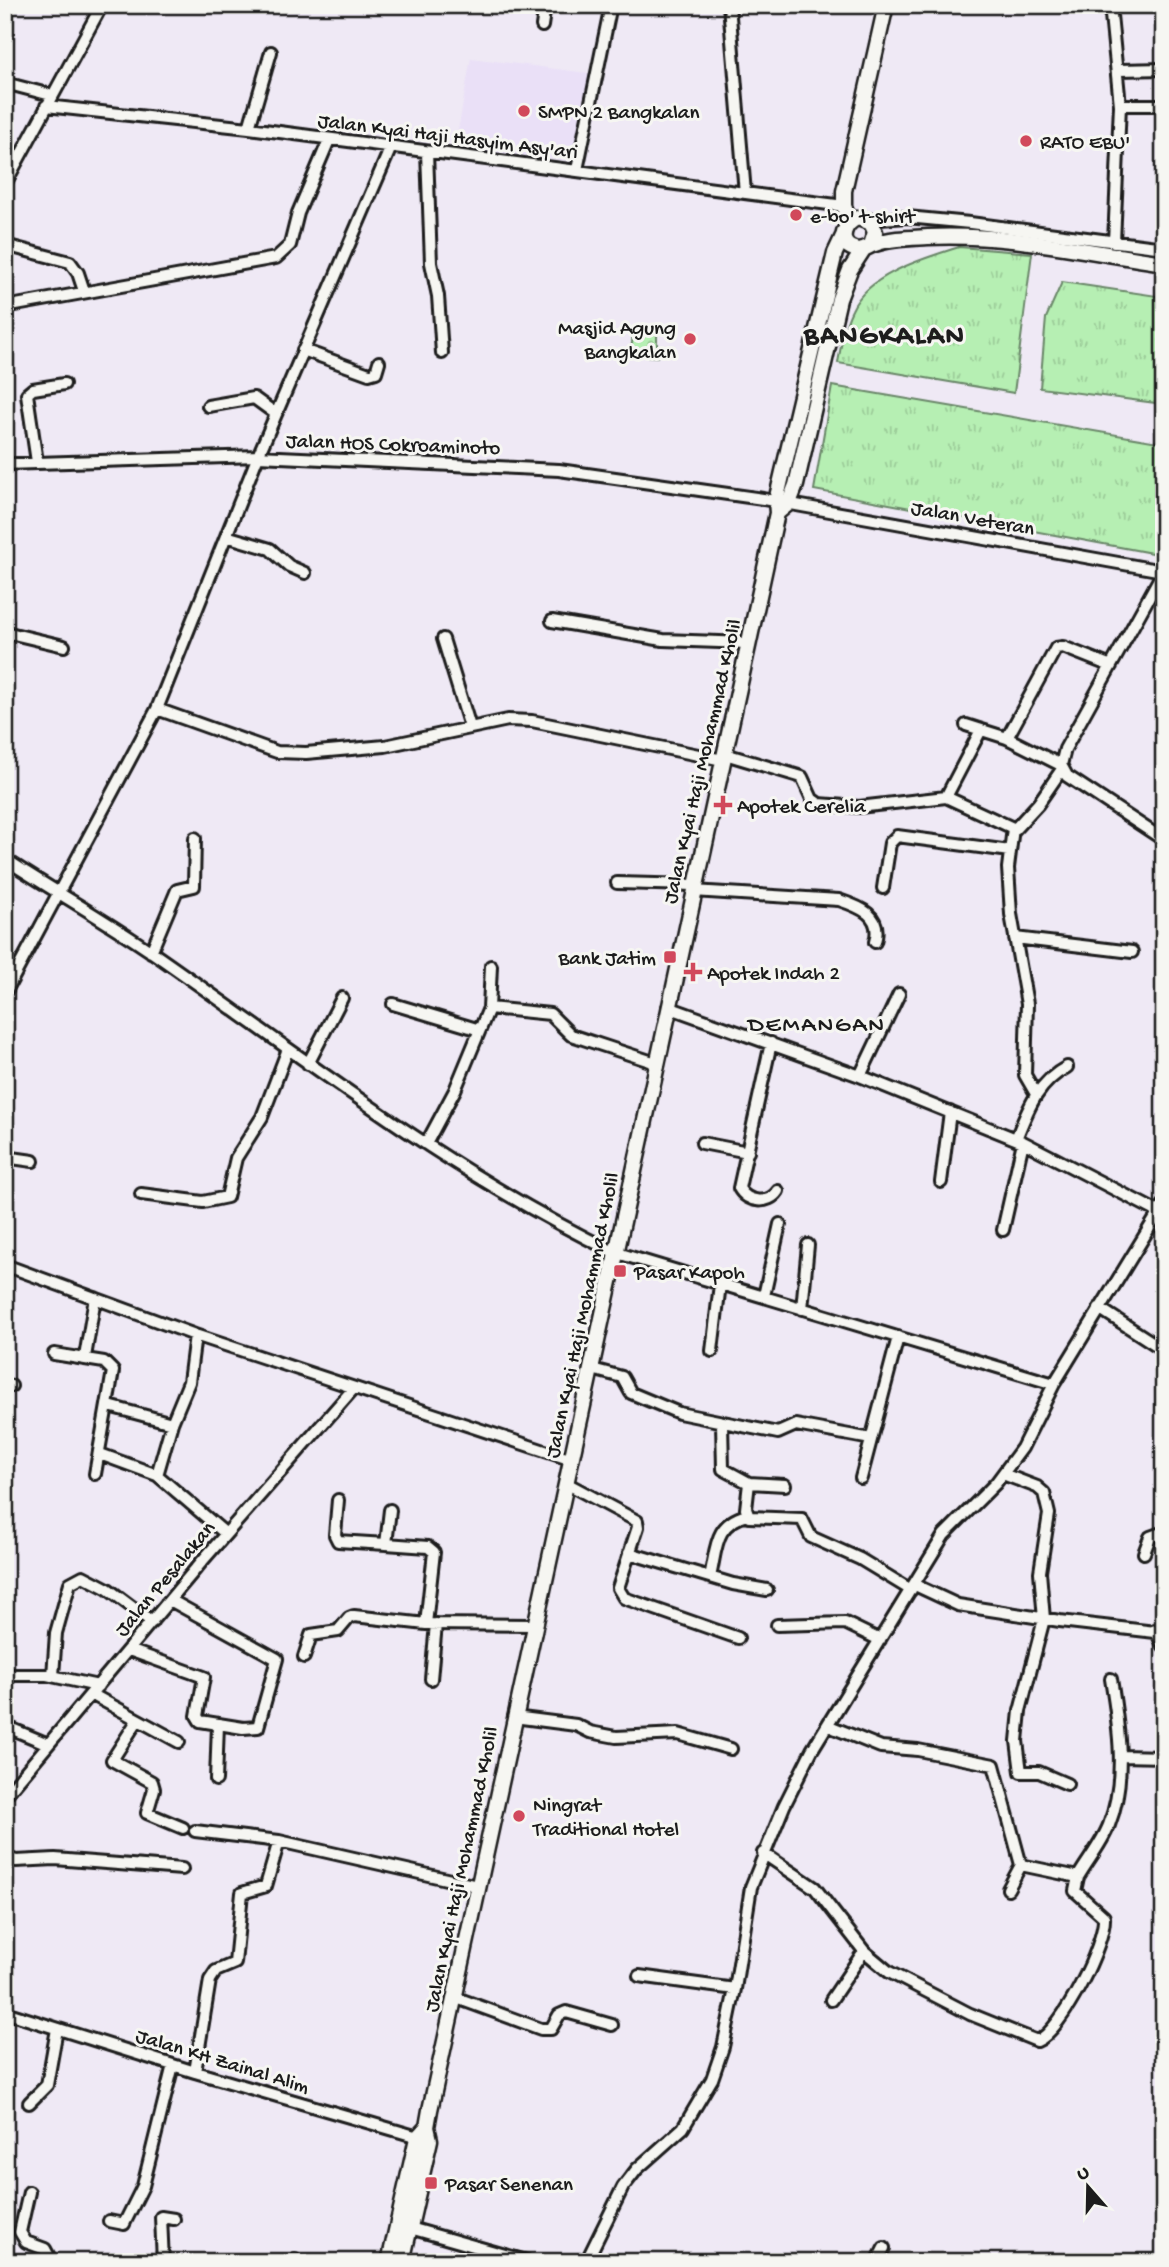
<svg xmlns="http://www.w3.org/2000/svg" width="1169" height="2267" font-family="'Gochi Hand',sans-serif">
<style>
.built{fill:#eae0f7}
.cemetery{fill:url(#cemetery-stones);stroke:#698668;stroke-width:2}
.park{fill:url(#park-tufts);stroke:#698668;stroke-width:2}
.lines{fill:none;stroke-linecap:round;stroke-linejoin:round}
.minor-casing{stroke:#1c1c1c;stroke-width:16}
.major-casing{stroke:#1c1c1c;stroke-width:19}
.minor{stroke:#f6f6f2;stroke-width:10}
.major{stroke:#f6f6f2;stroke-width:14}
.poi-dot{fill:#d1495b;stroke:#f6f6f2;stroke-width:2.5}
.labels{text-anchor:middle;stroke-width:6;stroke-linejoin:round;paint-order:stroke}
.poi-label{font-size:21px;fill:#1c1c1c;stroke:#f6f6f2;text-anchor:start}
.street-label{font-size:21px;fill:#1c1c1c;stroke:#f6f6f2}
.quarter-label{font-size:24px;letter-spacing:2px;fill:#1c1c1c;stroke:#f6f6f2}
.district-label{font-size:28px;font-weight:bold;letter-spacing:2px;fill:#1c1c1c;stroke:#f6f6f2}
</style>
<defs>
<pattern id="cemetery-stones" width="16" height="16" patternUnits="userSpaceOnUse" patternTransform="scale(1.75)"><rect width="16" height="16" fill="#b6efb3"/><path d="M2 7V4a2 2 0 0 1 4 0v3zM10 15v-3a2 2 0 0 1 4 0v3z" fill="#9ccc99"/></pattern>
<pattern id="park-tufts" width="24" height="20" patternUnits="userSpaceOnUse" patternTransform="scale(1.75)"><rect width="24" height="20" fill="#b6efb3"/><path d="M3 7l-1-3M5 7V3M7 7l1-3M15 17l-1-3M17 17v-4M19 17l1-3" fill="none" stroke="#9ccc99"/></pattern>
</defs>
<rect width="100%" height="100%" fill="#efe9f5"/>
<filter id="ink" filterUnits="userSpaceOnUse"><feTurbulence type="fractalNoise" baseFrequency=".0143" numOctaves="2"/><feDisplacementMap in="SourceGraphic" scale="14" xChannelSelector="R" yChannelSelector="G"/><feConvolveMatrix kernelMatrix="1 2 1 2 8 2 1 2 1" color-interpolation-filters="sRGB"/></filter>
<g filter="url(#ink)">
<path class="built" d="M471,58L595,74L575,160L455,148Z"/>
<path class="cemetery" d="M633,330H657V357L631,355Z"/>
<path class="park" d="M959,247L1032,253L1014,393L838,363C841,345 844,326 852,310C868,274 925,258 959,247Z
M1062,282L1164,297V404L1040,388L1046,318Z
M832,386L1164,443V524L1152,553L814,490Z"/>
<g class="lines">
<g class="minor-casing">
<path id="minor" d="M729,5L745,193
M1110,5L1120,105L1114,242
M542,26L545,5
M1119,70L1164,69
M5,83L51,95
M1120,105H1164
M46,106L249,128L844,206
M249,128L271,52
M427,152L431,263L438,296L442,353
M577,170L611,5
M5,184L102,5
M867,220L907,217L970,223L1164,248
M5,245L70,262L78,273L84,291
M5,307L276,258L290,245L298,213L329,140
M303,350L369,374L376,372L379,362
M208,406L254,398L276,414
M37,462L27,394L33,389L64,384
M5,464L258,456L559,470L763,499L1163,571
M226,536L270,549L289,566L305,573
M1164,570L1065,749L1061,765L1067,776L1164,840
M552,621L663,640L748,643
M5,632L64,646
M443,639L470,727
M157,709L277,752L306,753L385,746L508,720L532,721L723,760
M966,725L1007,738L1061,765
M1007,738L1056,648L1063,647L1111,666
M725,754L802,777L812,799L819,804L859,807L946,797L1013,828L1008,868L1011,914L1027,1004L1025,1075L1036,1094
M946,797L981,730
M1014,830L1038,804L1062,769
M5,859C54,891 105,920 153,953C303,1057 448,1172 614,1252L1054,1384
M617,883L694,885
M883,888L890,843L897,836L1010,851
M693,891L839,900C860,907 883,915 875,942
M1015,938L1132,952
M151,952L177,890L194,886L195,838
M5,993L157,709L258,456L391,147
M393,1004L480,1030
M668,1007L860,1076L1023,1142L1164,1215
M489,1008L491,966
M771,1043L739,1188C747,1203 769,1205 778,1191
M308,1064L342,998
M860,1076L899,994
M1016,1139C1028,1109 1037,1083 1067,1067
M702,1143L748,1152
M426,1144L455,1090L489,1008L550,1014L571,1035L656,1063
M5,1157L33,1161
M941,1182L950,1112
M141,1194L203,1202L227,1197L236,1158L262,1117L288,1049
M1003,1230L1023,1142
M5,1265L195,1335L572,1460
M764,1296L780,1224
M1099,1308L1164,1350
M802,1309L808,1245
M195,1335L189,1382L172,1423L157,1475L226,1534
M712,1351L720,1284
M54,1354L104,1362L113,1371L95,1474
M85,1357L95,1298
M592,1369L622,1377L631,1393L679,1413L778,1433L796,1425L871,1439
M5,1384L11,1386
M109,1406L172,1423
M722,1423L723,1469L749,1483L785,1485
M100,1454L157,1475
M1003,1474L1037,1487L1044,1493L1049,1514L1040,1572L1044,1619L1020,1711L1017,1741L1021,1772H1039L1067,1784
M861,1478L898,1337
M566,1483L637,1521L638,1527L618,1588L624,1598L738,1638
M749,1483L746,1509L749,1517L802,1519L811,1537L860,1559L911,1590
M338,1500L335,1535L338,1541L386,1544
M390,1510L386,1544L428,1547L434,1552L426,1624
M629,1553L733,1584L767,1590
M1144,1553L1150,1537L1164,1532
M710,1577C717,1547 714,1524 747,1515
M915,1585L958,1605L1060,1621L1164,1633
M777,1625L845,1623L880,1640
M1155,1630L1164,1646
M129,1650L204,1677L197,1716L200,1721L243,1728L258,1727L277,1659L170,1600
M304,1657L311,1635L338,1631L349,1618L354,1616L426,1624L534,1625
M5,1675H47L98,1686
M53,1676L56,1633L70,1583L83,1576L108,1589L152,1622
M431,1679L436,1624
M91,1694L179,1742
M514,1717L576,1725L590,1732L616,1737L678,1734L731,1749
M137,1721L112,1760L152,1782L154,1789L147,1813L183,1828
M5,1726L48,1744
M829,1726L881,1747L918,1750L994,1765L1021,1865L1008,1889
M1121,1756L1164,1757
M216,1780L218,1724
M5,1796L204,1559L354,1388
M195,1831L279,1841L477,1886
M763,1853L815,1888L864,1951L889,1972L970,2014L1037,2041C1061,2032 1106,1943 1104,1917L1075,1891L1078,1877L1021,1865
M5,1857L16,1861L55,1859L182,1869
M1078,1877C1088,1860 1102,1843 1109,1825C1127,1779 1119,1727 1111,1679
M639,1976L735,1989
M454,1997L541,2029H551L559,2015L566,2012L612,2025
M831,2000L864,1951
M5,2012L195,2072L425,2139
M195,2072L210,1980L216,1971L235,1963L242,1893L266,1886L279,1841
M29,2103L47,2085L57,2029
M29,2192L20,2232L26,2242L45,2249L52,2262
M109,2221L124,2224L143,2186L173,2065
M410,2228L530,2262
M163,2262L161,2217L174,2219
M295,2262V2259
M586,2262L623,2187L637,2169L683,2128L712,2079L723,2047L735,1989L751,1887L784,1806L812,1750L944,1535L996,1483L1022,1448L1054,1384L1164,1204
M877,2262L884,2248"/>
</g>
<g class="major-casing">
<path id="major" d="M850,222L844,206V191L886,5
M871,245L875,232L871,223L858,218C844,222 836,243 854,249C863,252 867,246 875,244C891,238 910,238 928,237C1006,233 1087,252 1164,263
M777,513L789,503L796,485L839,299L850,270L863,250
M389,2262L417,2138L427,2127
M402,2262L430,2140L427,2127L430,2110L777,513L776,501L835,253L844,234"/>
</g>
<use href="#minor" class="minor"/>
<use href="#major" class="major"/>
</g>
</g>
<g class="poi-dot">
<circle cx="524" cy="111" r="7"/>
<circle cx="1026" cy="141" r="7"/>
<circle cx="796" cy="215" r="7"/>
<circle cx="690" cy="339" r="7"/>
<path d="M719.5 794.5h7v7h7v7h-7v7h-7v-7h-7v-7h7z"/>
<rect x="663" y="950" width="14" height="14" rx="3.5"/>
<path d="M689.5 961.5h7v7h7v7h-7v7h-7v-7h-7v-7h7z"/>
<rect x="613" y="1264" width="14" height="14" rx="3.5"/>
<circle cx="519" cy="1816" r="7"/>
<rect x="424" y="2176" width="14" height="14" rx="3.5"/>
</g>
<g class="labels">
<g class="poi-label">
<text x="538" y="118">SMPN 2 Bangkalan</text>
<text x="1040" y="148">RATO EBU'</text>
<text x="810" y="222">e-bo' t-shirt</text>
<text x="676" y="334" text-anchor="end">Masjid Agung<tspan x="676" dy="24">Bangkalan</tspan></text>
<text x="737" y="812">Apotek Cerelia</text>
<text x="656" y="964" text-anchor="end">Bank Jatim</text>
<text x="707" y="979">Apotek Indah 2</text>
<text x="634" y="1278">Pasar Kapoh</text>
<text x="533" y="1811">Ningrat<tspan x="533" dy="24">Traditional Hotel</tspan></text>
<text x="445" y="2190">Pasar Senenan</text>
</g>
<g class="street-label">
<text transform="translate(448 135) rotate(7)" y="7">Jalan Kyai Haji Hasyim Asy'ari</text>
<text transform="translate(393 443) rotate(2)" y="7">Jalan HOS Cokroaminoto</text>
<text transform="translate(973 517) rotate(10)" y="7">Jalan Veteran</text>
<text transform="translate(701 761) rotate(-77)" y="7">Jalan Kyai Haji Mohammad Kholil</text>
<text transform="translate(581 1315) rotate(-78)" y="7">Jalan Kyai Haji Mohammad Kholil</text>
<text transform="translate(164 1578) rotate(-50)" y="7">Jalan Pesalakan</text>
<text transform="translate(460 1869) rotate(-78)" y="7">Jalan Kyai Haji Mohammad Kholil</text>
<text transform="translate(223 2060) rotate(17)" y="7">Jalan KH Zainal Alim</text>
</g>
<g class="quarter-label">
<text x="817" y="1031">DEMANGAN</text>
</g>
<g class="district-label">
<text x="885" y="343">BANGKALAN</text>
</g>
</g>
<rect width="1169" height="2267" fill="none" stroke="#f6f6f2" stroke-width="28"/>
<rect x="14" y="14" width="1141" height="2239" fill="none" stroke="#1c1c1c" stroke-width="2.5" filter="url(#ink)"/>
<g transform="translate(1088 2187) rotate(340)" stroke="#f6f6f2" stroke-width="5" paint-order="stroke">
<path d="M0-5L12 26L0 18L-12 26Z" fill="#1c1c1c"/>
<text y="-10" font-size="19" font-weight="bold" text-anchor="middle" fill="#1c1c1c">U</text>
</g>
</svg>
